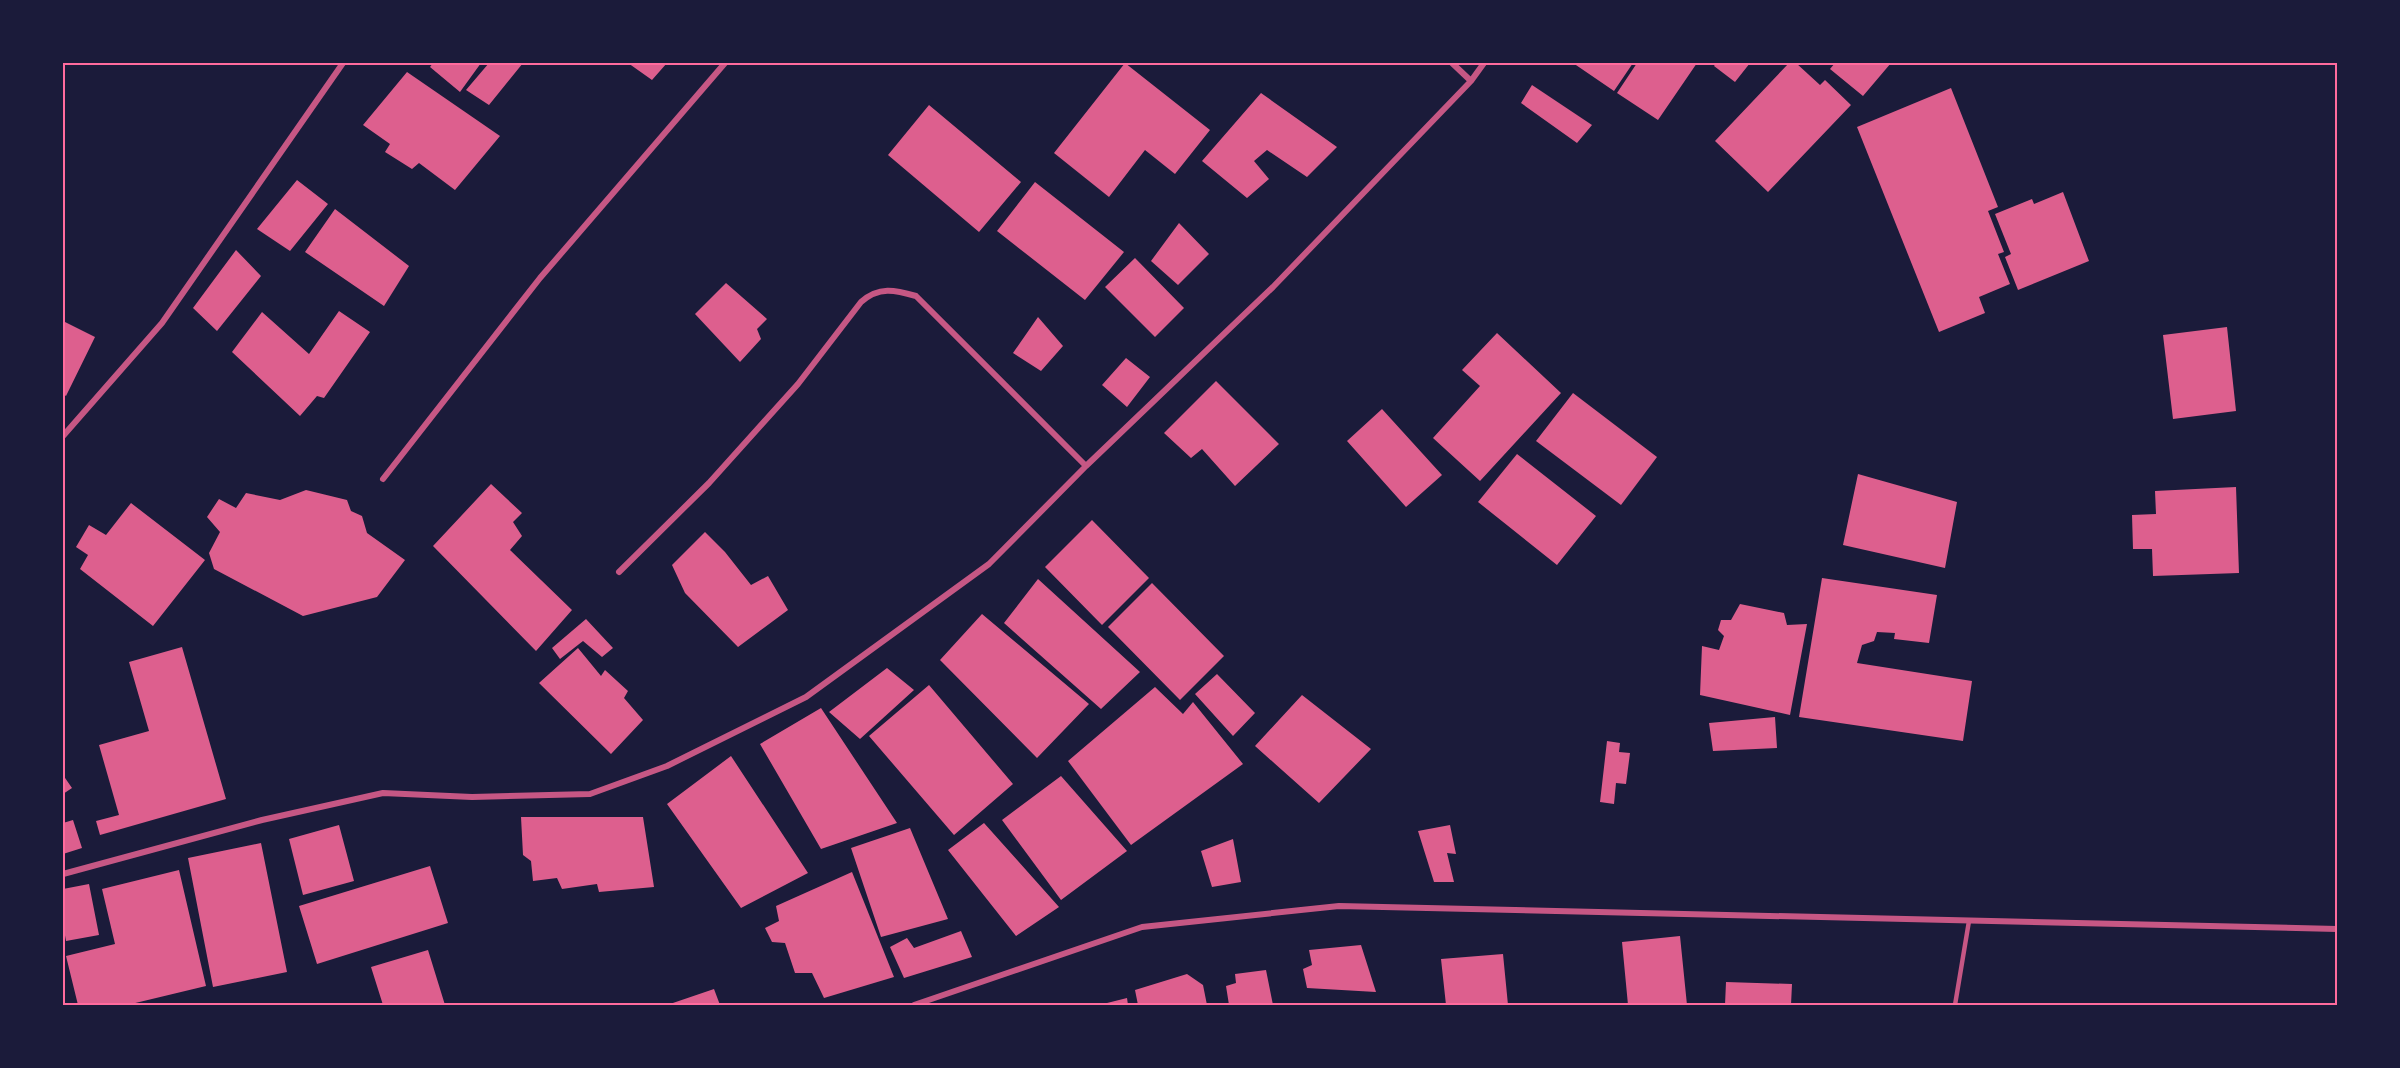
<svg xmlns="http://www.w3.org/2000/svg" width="2400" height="1068" font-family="'Space Grotesk',sans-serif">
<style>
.building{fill:#dd5f8e}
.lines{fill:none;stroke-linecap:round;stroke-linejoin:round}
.service{stroke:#c65784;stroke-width:4.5}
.minor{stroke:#c65784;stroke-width:6}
.neatline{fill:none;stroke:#ff6b9d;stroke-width:2}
</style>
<rect width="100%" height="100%" fill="#1b1b3a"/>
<path class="building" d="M433,63H481L460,92L430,67Z
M489,63H523L489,105L466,90Z
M628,63H667L652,80Z
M1125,63L1210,130L1175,174L1145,150L1109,197L1054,153Z
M1573,63H1633L1614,91Z
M1637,63H1697L1658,120L1617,93Z
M1716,63H1750L1735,82L1714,66Z
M1789,63H1796L1820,85L1825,80L1851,105L1768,192L1715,141Z
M1835,63H1891L1863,96L1830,69Z
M407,72L500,136L455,190L419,163L412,169L385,152L390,144L363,125Z
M1532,85L1592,125L1577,143L1521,103Z
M1951,88L1998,207L1988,211L2004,252L1998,254L2010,284L1979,297L1985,313L1939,332L1857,127Z
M1261,93L1337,147L1307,177L1267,150L1254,161L1269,179L1247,198L1202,161Z
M929,105L1021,182L979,232L888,155Z
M297,180L328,204L290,251L257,229Z
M1035,182L1124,252L1085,300L997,231Z
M2063,192L2089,261L2018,290L2005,257L2011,254L1995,214L2032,199L2034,204Z
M335,209L409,266L384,306L305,252Z
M1179,223L1209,254L1178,285L1151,261Z
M236,250L261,276L217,331L193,308Z
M1135,258L1184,308L1155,337L1105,287Z
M726,283L767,319L757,329L761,339L740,362L695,314Z
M339,311L370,332L324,398L317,396L300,416L232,352L262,312L309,354Z
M1038,317L1063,346L1041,371L1013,353Z
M63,321L95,337L66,396L63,394Z
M2227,327L2236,411L2173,419L2163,335Z
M1497,333L1561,393L1480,481L1433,438L1480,386L1462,370Z
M1126,358L1150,377L1127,407L1102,385Z
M1216,381L1279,444L1235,486L1202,449L1191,458L1164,433Z
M1573,393L1657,457L1621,505L1536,441Z
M1382,409L1442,475L1406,507L1347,441Z
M1517,454L1596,516L1557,565L1478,502Z
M1858,474L1957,502L1945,568L1843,545Z
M491,484L522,513L513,522L522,536L510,550L572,610L536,651L433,546Z
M2236,487L2239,573L2153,576L2152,549H2133L2132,515L2156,514L2155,491Z
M306,490L347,500L351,511L362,516L367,533L405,560L377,597L303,616L214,569L209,553L220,532L207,517L219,499L236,508L246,493L280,500Z
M131,503L205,560L153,626L80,569L88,555L76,547L89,525L106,535Z
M1092,520L1149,578L1102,625L1045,567Z
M705,532L725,552L751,585L768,576L788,610L738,647L685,593L672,565Z
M1822,578L1937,595L1929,643L1894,639L1895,633L1877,632L1874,641L1862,645L1857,663L1972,681L1963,741L1799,717Z
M1038,579L1140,672L1101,709L1004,623Z
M1152,583L1224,656L1180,700L1108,627Z
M1740,604L1784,613L1787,625L1807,624L1790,715L1700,695L1702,646L1719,650L1724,636L1718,630L1721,620H1731Z
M982,614L1089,704L1037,758L940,660Z
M586,619L613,648L602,657L583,641L560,659L552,648Z
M182,647L226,799L100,835L96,821L119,815L99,745L149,731L129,662Z
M578,648L601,676L605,670L628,691L624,698L643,720L611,754L539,683Z
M887,668L914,690L860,739L829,712Z
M1217,674L1255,713L1233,736L1195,694Z
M929,685L1013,784L954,835L869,736Z
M1155,687L1183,714L1193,702L1243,764L1131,845L1068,761Z
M1302,695L1371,749L1319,803L1255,746Z
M821,708L897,823L821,849L760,744Z
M1775,717L1777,748L1713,751L1709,723Z
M1607,741L1620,743L1619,752L1630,753L1626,784L1616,783L1614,804L1600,802Z
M731,756L808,873L741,908L667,804Z
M63,775L72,788L63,794Z
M1061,776L1127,851L1061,900L1002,820Z
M521,817H643L654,887L599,892L597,884L562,889L557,878L533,881L531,861L523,855Z
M73,820L82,848L63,854V823Z
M984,823L1059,907L1016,936L948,850Z
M339,825L354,881L303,895L289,839Z
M1450,825L1456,854L1447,853L1454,882H1434L1418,831Z
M910,828L948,919L881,937L851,848Z
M1233,839L1241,882L1212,887L1201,851Z
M261,843L287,972L213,987L188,858Z
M430,866L448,923L317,964L299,906Z
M179,870L206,986L127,1005H78L66,956L115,944L102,889Z
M852,872L894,977L824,998L812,973H795L785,943L772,942L765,928L779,921L776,906Z
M89,884L99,935L66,941L63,924V889Z
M961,931L972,957L904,978L890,947L907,938L914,948Z
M1680,936L1687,1005H1628L1622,942Z
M1361,945L1376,992L1307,988L1303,969L1312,965L1309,950Z
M428,950L445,1005H383L371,967Z
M1503,954L1508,1005H1446L1441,959Z
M1266,970L1273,1005H1229L1226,986L1236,983L1235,974Z
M1187,974L1203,985L1207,1005H1138L1135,990Z
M1726,982L1792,984L1791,1005H1725Z
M714,989L720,1005H667Z
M1127,998L1128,1005H1103V1004Z"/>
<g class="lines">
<path class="service" d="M1955,1005L1969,921"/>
<path class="minor" d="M1452,63L1471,81
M63,436L162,323L343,63
M383,479L540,278L725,63
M619,572L709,483L798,384L861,302C879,286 895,290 916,296L1086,466
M63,874L262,820L383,793L472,797L590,794L667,766L806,697L989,564L1086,466L1273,287L1471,81L1484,63
M914,1005L1142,927L1339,906L2337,929"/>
</g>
<rect width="2400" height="1068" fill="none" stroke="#1b1b3a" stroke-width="129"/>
<rect x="64" y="64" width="2272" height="940" class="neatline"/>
</svg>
